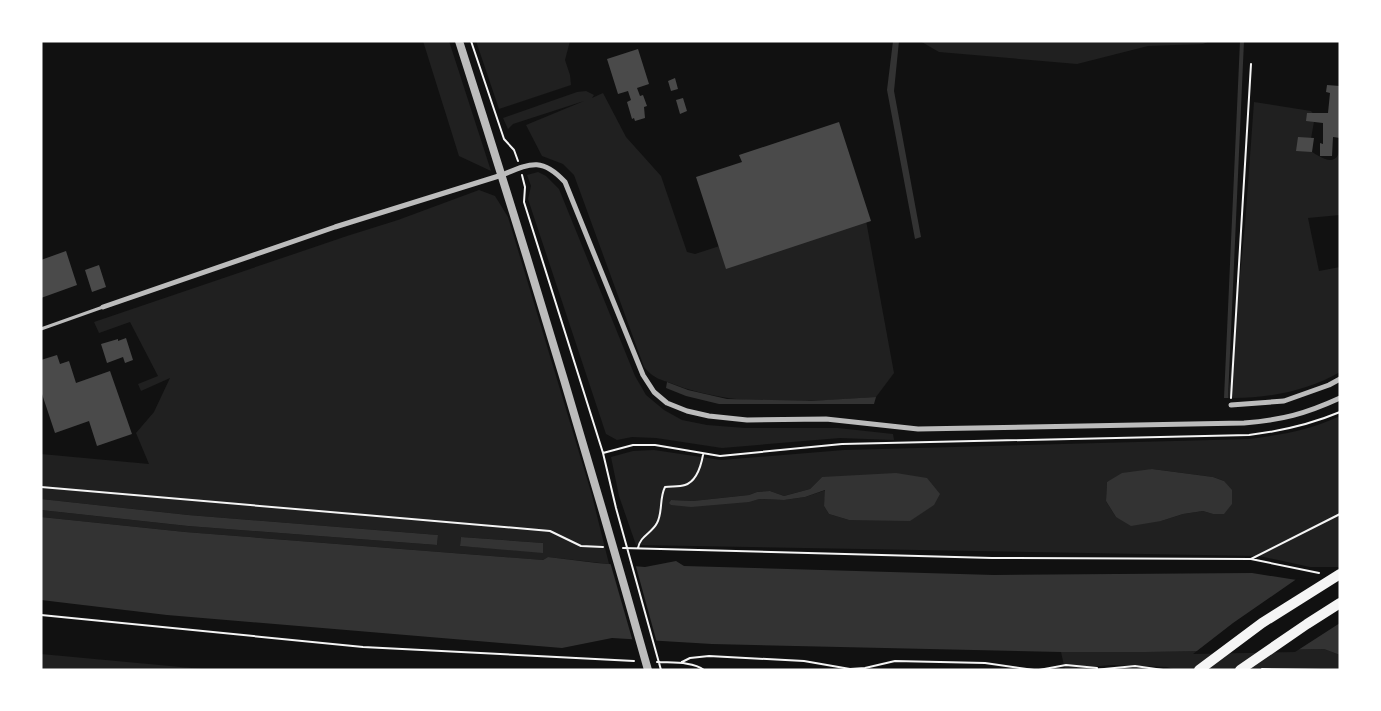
<svg xmlns="http://www.w3.org/2000/svg" width="1381" height="711" font-family="Arial,sans-serif">
<style>
.green{fill:#202020;fill-rule:evenodd}
.water{fill:#333}
.pier{fill:#111}
.building{fill:#4a4a4a}
.lines{fill:none;stroke-linecap:round;stroke-linejoin:round}
.path{stroke:#f5f5f5;stroke-width:2}
.service{stroke:#bcbcbc;stroke-width:3}
.minor{stroke:#bcbcbc;stroke-width:5}
.tertiary{stroke:#bcbcbc;stroke-width:8}
.trunk{stroke:#f5f5f5;stroke-width:10}
</style>
<rect width="100%" height="100%" fill="#111"/>
<path class="green" d="M423,41H449L491,171L459,156Z
M476,41H570L565,60L570,75L571,85L499,109Z
M920,41H1210L1203,44L1148,46L1077,64L939,52Z
M586,91L594,95L592,98L603,93L626,137L661,176L687,252L695,254L852,203L865,215L894,373L876,397C808,401 738,409 673,384C660,379 654,379 644,367L574,175L563,164L542,156L526,125L584,101L513,124L508,129L503,118L577,92Z
M1254,102L1311,111L1315,116L1309,150C1316,154 1332,167 1338,155C1339,152 1339,146 1340,143V215L1308,218L1319,271L1340,267V372C1308,391 1265,399 1228,398L1245,225Z
M538,172L546,176L559,189L635,376L646,395L664,410L682,420L707,425L745,428H838L893,434L894,440L840,438L722,448L656,438L632,437L617,440L606,434L528,199L531,186L527,175Z
M479,190L495,196L508,217L591,492L609,564L548,557L543,560L185,532L41,517V510L188,526L437,545L438,535L188,515L41,499V454L149,464L136,433L154,412L170,378L141,391L138,384L158,376L130,322L99,333L94,322L347,236L398,220ZM461,537L543,543V552L460,546Z
M1340,416V567H1310L1259,556L636,545L619,496L611,457L633,451L654,450L721,460L844,450L1249,439C1281,435 1310,430 1340,416ZM1152,469L1213,477L1224,481L1213,514L1203,511L1183,514L1161,521L1116,517L1106,501L1107,482ZM822,477L849,520L829,514L824,506L826,490L805,497L784,500L759,499L670,503L671,500L693,501L749,495L757,492L770,491L784,496L810,489Z
M1324,649L1340,655V670H1176L1167,667L1112,665L1089,667L1081,670H1065L1061,652H1146Z
M41,654L213,670H41Z"/>
<path class="water" d="M893,41H899L894,91L921,237L915,239L887,90Z
M1240,41H1244L1228,398H1224Z
M667,382L688,390L727,399L810,401L876,397L874,404H719L686,396L666,388Z
M1152,469L1213,477L1224,481L1232,490V504L1224,514H1213L1203,511L1183,514L1161,521L1131,526L1116,517L1106,501L1107,482L1122,473Z
M896,473L927,478L940,494L934,505L910,521L849,520L829,514L824,506L825,490L805,497L784,500L759,499L749,502L691,507L671,505L669,503L671,500L693,501L749,495L757,492L770,491L784,496L810,489L822,477Z
M41,499L188,515L438,535L437,545L188,526L41,510Z
M41,517L185,532L543,560L548,557L597,563L645,567L676,561L684,566L994,575L1252,573L1303,581L1340,582V655L1324,649L1146,652H1061L712,644L612,638L562,648L167,615L41,600Z
M461,537L543,543V553L460,546Z"/>
<path class="pier" d="M610,562L635,563L657,643L633,642Z
M1298,578L1340,579V623L1295,652L1193,654L1233,623Z"/>
<path class="building" d="M638,49L649,84L637,88L640,96L643,95L647,106L644,107L645,118L635,121L634,118L632,119L627,102L631,100L628,91L618,94L607,59Z
M675,78L678,89L671,91L668,81Z
M1327,85L1340,86V138L1333,137L1332,156H1320V143L1323,144V123L1306,121L1307,113H1328L1330,93L1326,92Z
M683,98L687,111L680,114L676,100Z
M839,122L871,221L726,269L696,177L742,162L739,155Z
M1298,137L1314,138L1312,152L1296,151Z
M66,251L77,285L41,298V260Z
M99,265L106,287L92,292L85,270Z
M126,338L133,360L125,363L123,357L107,363L101,344L118,339V341Z
M57,355L60,364L69,361L76,383L110,371L132,434L97,446L89,421L55,433L41,391V360Z"/>
<g class="lines">
<path class="path" d="M471,41L504,139L514,150L518,161
M522,175L525,187L524,202L603,453L616,508L661,670
M1231,398L1251,64
M603,453L633,445H655L720,456L842,444L1249,435C1282,431 1309,425 1340,412
M41,487L550,531L581,546L603,547
M623,548L992,558L1251,559L1319,573
M638,548C640,536 652,533 657,523C663,512 659,499 665,487C671,486 679,487 685,485C697,481 701,466 703,455
M1251,559L1340,514
M41,615L363,647L634,661
M657,662C671,663 692,661 704,670
M682,662L690,658L709,656L804,661L850,669L865,668L895,661L985,663L1034,670
M1262,669L1322,670
M1039,670L1066,665L1097,668
M1094,670L1135,666L1163,670
M1222,670H1230"/>
<path class="service" d="M41,329L103,307"/>
<path class="minor" d="M103,307L335,227L502,175C531,163 542,157 565,182L643,375L654,392L667,403L687,411L709,416L747,420L826,419L918,429L1244,423C1282,420 1305,414 1340,398
M1231,405L1284,401L1329,385L1340,379"/>
<path class="tertiary" d="M459,41C526,250 589,459 648,670"/>
<path class="trunk" d="M1199,670L1262,623L1340,574
M1240,670L1307,624L1340,603"/>
</g>
<rect width="1381" height="711" fill="none" stroke="#ffffff" stroke-width="85"/>
</svg>
